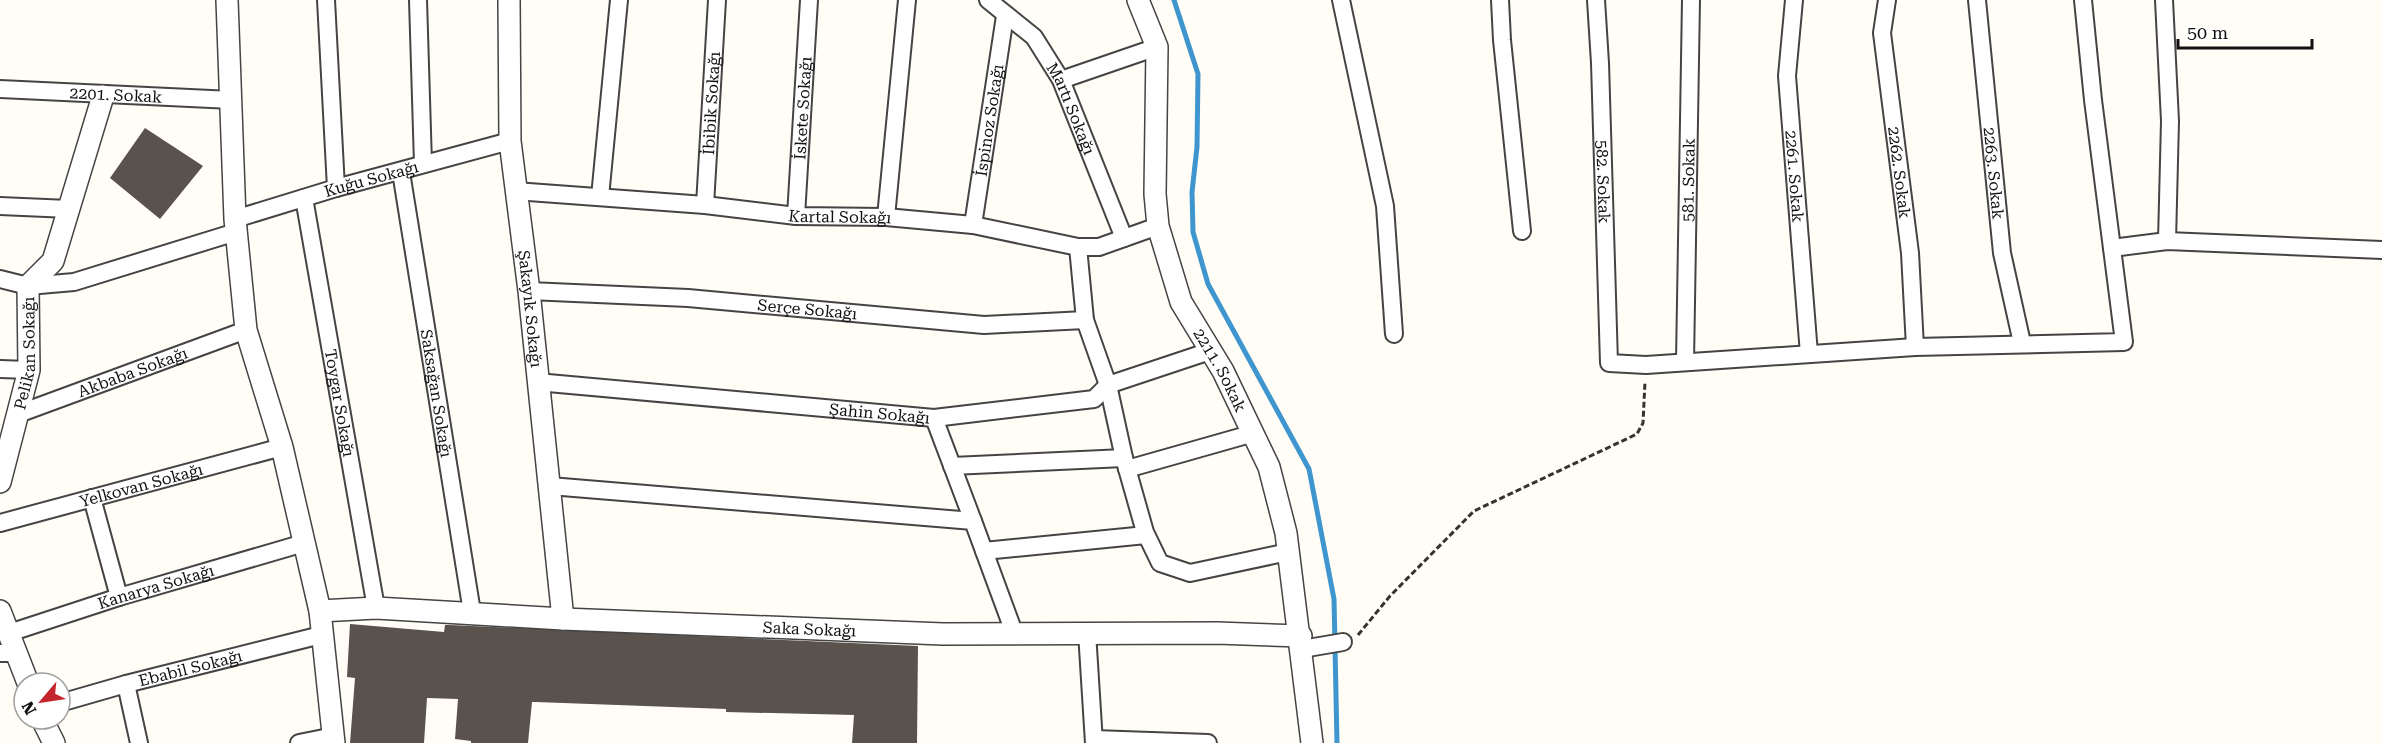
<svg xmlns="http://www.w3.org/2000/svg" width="2382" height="743" font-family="'Roboto Serif',serif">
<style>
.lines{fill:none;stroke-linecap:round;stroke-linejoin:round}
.stream{stroke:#3f96cf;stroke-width:5}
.building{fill:#5a524d}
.minor-casing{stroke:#444;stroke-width:20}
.tertiary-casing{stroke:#444;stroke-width:24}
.path{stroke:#333;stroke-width:3;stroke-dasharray:6 3;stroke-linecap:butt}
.minor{stroke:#fff;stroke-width:16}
.tertiary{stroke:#fff;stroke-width:21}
.labels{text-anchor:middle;stroke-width:6;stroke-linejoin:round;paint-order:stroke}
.street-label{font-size:16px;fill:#111;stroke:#fff}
</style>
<rect width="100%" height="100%" fill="#fffdf5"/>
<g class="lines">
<path class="stream" d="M1174,0L1198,74L1197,147L1192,192L1193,232L1208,284L1309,469L1334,599L1337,743"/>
</g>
<path class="building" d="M145,128L203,166L160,219L110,178Z
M350,624L444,632L445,625H450L918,646L917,743H852L854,715L726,712V709L536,702H532L528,743H471V741L455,739L458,699L427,698L424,743H350L355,678L347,677Z"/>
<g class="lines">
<g class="minor-casing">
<g id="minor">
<path d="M326,0L336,188"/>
<path d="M418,0L423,164"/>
<path id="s1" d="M988,0L1034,37L1061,80L1124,238"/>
<path d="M1341,0L1385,206L1394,334"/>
<path d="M1500,0L1502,40L1522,231"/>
<path id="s2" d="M1596,0L1600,63L1609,363L1646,365L1915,347L2124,342L2093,100L2083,0"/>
<path id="s3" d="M1794,0L1787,76L1809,354"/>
<path id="s4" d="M1887,0L1882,33L1910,253L1915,347"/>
<path id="s5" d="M1977,0L2002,253L2022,343"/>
<path d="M2164,0L2170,121L2167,241"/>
<path d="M1061,80L1157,47"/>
<path id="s6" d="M0,89L232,100"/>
<path id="s7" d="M401,172L472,612"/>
<path id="s8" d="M515,191L705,205L796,216L886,217L973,225L1078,247H1099L1158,226"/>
<path d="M600,197L619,0"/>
<path id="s9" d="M304,198L376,608"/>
<path id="s10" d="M705,205L717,0"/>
<path d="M0,206L69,209"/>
<path id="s11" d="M796,216L809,0"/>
<path d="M886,217L907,0"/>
<path id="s12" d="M235,219L336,188L510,141"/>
<path id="s13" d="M973,225L1005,16"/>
<path d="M1078,247L1085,320L1108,385L1124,458L1145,532L1160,563L1190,573L1288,552"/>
<path d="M2112,248L2167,241L2382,250"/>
<path d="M0,279L28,286L74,282L236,232"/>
<path id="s14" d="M529,291L688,298L984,325L1085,320"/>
<path id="s15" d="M1685,362L1691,0"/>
<path d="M0,369L29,370"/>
<path id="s16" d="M537,382L934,418L1094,399L1108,385L1210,351"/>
<path id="s17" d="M18,414L246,330"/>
<path d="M934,418L973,521"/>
<path d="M952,466L1124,458"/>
<path d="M1127,469L1254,433"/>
<path d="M550,486L973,521L1015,635"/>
<path d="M92,498L119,597"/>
<path id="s18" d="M0,523L282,447"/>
<path d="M984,551L1146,535"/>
<path d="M1087,632L1094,743"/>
<path id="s19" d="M9,633L119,597L304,543"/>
<path d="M1302,649L1343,642"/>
<path d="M0,653H17"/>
<path d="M126,684L139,743"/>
<path id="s20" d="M60,703L126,684L321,635"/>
<path d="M1094,739L1208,743"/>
<path d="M299,743L334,736"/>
</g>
</g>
<g class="tertiary-casing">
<g id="tertiary">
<path d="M227,0L235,219L246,330L282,447L320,611L334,743"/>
<path id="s21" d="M509,0L510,141L529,291L563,619"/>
<path id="s22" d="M1138,0L1157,47L1155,194L1158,226L1181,302L1223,371L1269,467L1286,533L1312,743"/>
<path id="s23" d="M0,482L29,370L28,286L53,261L103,96"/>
<path d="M0,611L28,683"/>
<path id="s24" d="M320,611L376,608L563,619L943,634L1217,633L1301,636"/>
<path d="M42,719L54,743"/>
</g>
</g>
<path class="path" d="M1358,635L1390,596L1474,511L1637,434L1643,423L1645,382"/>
<use href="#minor" class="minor"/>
<use href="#tertiary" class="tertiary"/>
</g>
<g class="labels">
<g class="street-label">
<text dy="6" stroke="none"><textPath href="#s6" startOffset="116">2201. Sokak</textPath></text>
<text dy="6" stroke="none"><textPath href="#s10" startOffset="102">İbibik Sokağı</textPath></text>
<text dy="6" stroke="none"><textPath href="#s11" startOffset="108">İskete Sokağı</textPath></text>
<text dy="6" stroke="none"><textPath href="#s1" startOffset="140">Martı Sokağı</textPath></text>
<text dy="6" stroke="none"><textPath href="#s13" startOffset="106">İspinoz Sokağı</textPath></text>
<text dy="6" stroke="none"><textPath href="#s5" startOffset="174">2263. Sokak</textPath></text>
<text dy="6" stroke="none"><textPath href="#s4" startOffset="174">2262. Sokak</textPath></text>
<text dy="6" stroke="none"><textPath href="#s3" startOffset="177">2261. Sokak</textPath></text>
<text dy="6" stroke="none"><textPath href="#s12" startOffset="142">Kuğu Sokağı</textPath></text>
<text dy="6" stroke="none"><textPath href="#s15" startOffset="182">581. Sokak</textPath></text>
<text dy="6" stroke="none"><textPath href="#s2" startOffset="182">582. Sokak</textPath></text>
<text dy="6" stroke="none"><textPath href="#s8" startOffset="326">Kartal Sokağı</textPath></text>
<text dy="6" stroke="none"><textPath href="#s14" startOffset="279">Serçe Sokağı</textPath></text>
<text dy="6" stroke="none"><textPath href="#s21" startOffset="310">Şakayık Sokağı</textPath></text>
<text dy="6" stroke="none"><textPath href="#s23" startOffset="132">Pelikan Sokağı</textPath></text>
<text dy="6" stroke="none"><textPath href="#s22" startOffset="388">2211. Sokak</textPath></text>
<text dy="6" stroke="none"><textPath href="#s17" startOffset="122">Akbaba Sokağı</textPath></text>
<text dy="6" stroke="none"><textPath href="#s7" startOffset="224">Saksağan Sokağı</textPath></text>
<text dy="6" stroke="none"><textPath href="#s9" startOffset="208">Toygar Sokağı</textPath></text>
<text dy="6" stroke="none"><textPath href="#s16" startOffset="344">Şahin Sokağı</textPath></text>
<text dy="6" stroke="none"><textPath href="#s18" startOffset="146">Yelkovan Sokağı</textPath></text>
<text dy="6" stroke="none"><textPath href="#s19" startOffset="154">Kanarya Sokağı</textPath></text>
<text dy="6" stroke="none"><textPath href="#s24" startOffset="490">Saka Sokağı</textPath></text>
<text dy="6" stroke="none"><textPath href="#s20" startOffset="135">Ebabil Sokağı</textPath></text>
</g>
</g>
<g transform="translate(42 701) rotate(241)"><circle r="28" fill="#ffffff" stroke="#a0a0a0" stroke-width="1.5"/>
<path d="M0-4.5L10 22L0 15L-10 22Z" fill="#c4262e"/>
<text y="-9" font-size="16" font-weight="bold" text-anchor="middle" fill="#111111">N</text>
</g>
<path d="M2178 39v9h134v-9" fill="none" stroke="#111111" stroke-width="3"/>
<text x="2187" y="39" font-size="18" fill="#111111" stroke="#ffffff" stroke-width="4.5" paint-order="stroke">50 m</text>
</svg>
